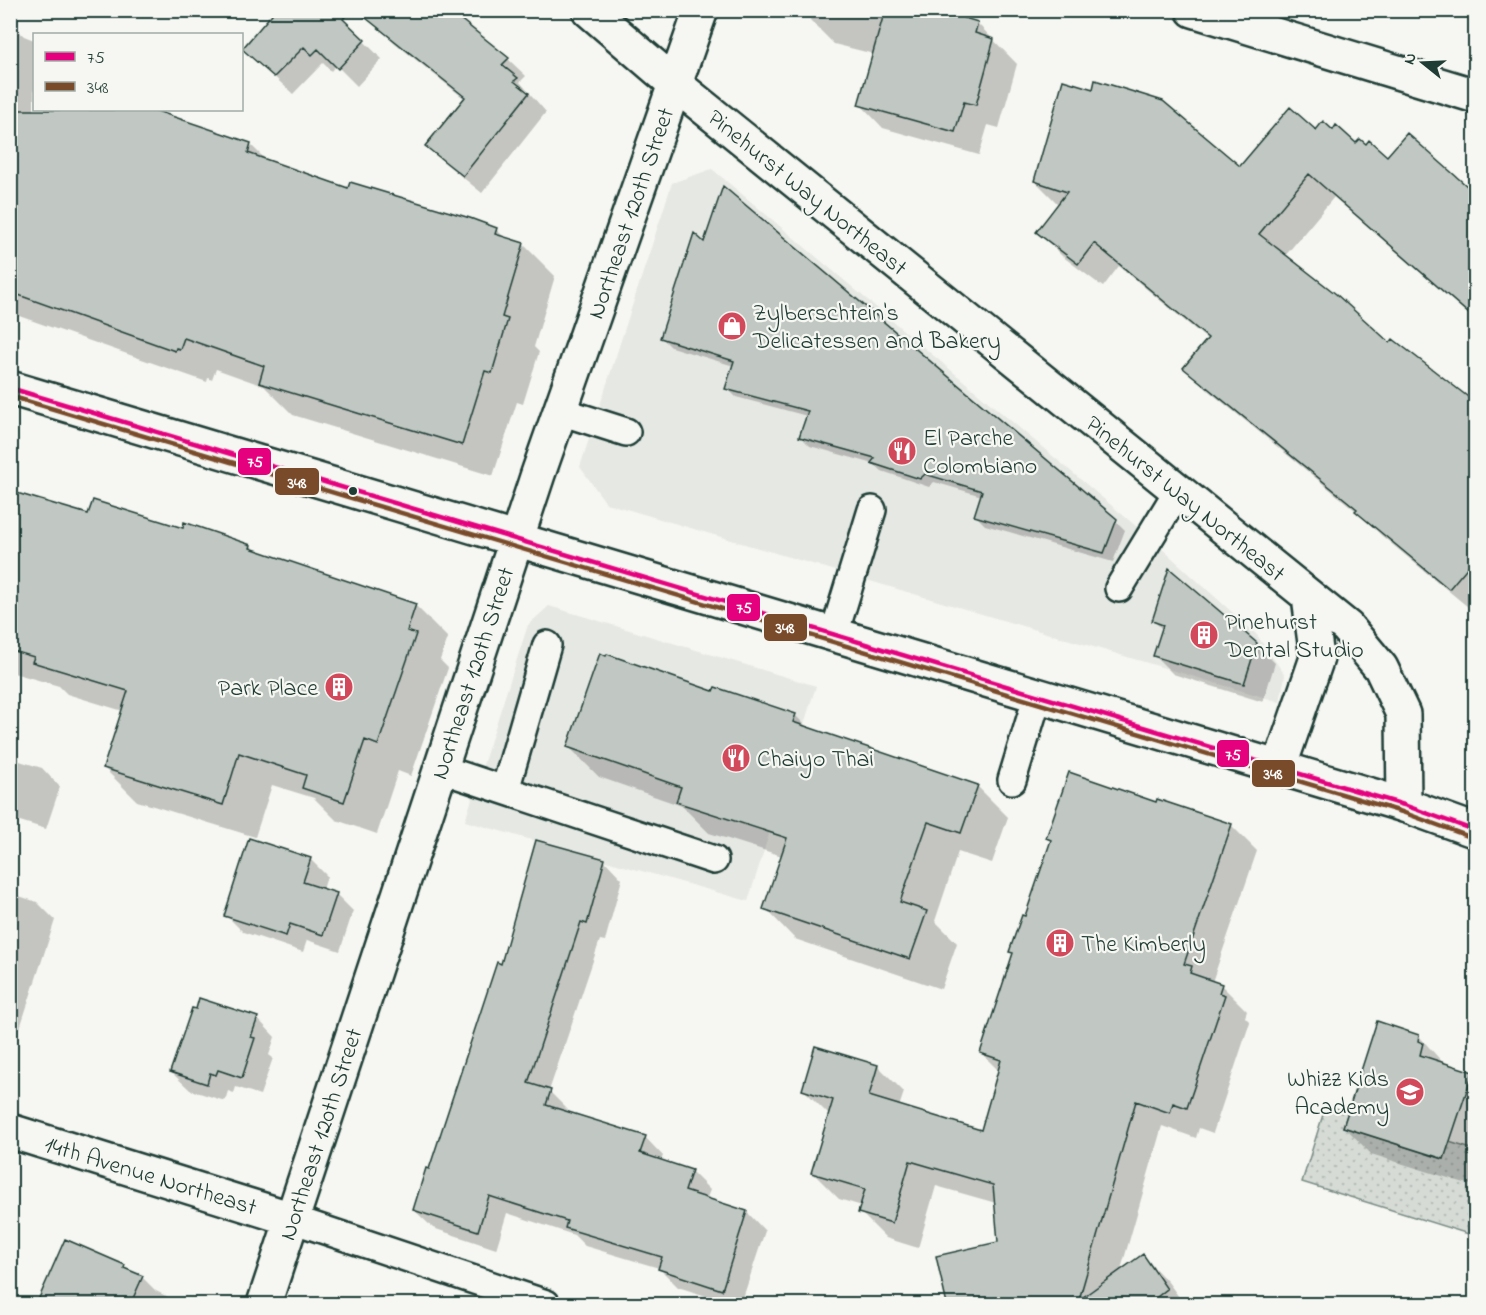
<svg xmlns="http://www.w3.org/2000/svg" width="1486" height="1315" font-family="'Indie Flower',sans-serif">
<style>
.built{fill:#e6e8e4}
.park{fill:url(#park-dots);stroke:#7a8c85;stroke-width:1.5}
.shadow{fill:#0003}
.building{fill:#c1c8c3;stroke:#1f3d34;stroke-width:1.5}
.lines{fill:none;stroke-linecap:round;stroke-linejoin:round}
.lane-casing{stroke:#1f3d34;stroke-width:32}
.street-casing{stroke:#1f3d34;stroke-width:38}
.secondary-casing{stroke:#1f3d34;stroke-width:38}
.lane{stroke:#f6f6f2;stroke-width:27}
.street{stroke:#f6f6f2;stroke-width:33}
.secondary{stroke:#f6f6f2;stroke-width:33}
.bus-1-casing{stroke:#f6f6f2;stroke-width:9}
.bus-2-casing{stroke:#f6f6f2;stroke-width:9}
.bus-1{stroke:#e5007d;stroke-width:4.5}
.bus-2{stroke:#7a4b2a;stroke-width:4.5}
.bus-dot{fill:#1f3d34;stroke:#f6f6f2;stroke-width:2}
.labels{text-anchor:middle;stroke-width:4.5;stroke-linejoin:round;paint-order:stroke}
.street-label{font-size:24px;fill:#1f3d34;stroke:#f6f6f2}
.poi-label{font-size:24px;fill:#1f3d34;stroke:#f6f6f2;text-anchor:start}
.line-badge{stroke:#f6f6f2;stroke-width:2}
.badge-label{font-size:16px;text-anchor:middle;font-weight:bold;fill:#fff}
</style>
<defs>
<pattern id="park-dots" width="8" height="8" patternUnits="userSpaceOnUse" patternTransform="scale(1.5)"><rect width="8" height="8" fill="#d6dbd6"/><path d="M2 2h.1M6 6h.1" fill="none" stroke="#b7bdb8" stroke-width="1.8" stroke-linecap="round"/></pattern>
</defs>
<rect width="100%" height="100%" fill="#f6f6f2"/>
<filter id="ink" filterUnits="userSpaceOnUse"><feTurbulence type="fractalNoise" baseFrequency=".0167" numOctaves="2"/><feDisplacementMap in="SourceGraphic" scale="12" xChannelSelector="R" yChannelSelector="G"/><feConvolveMatrix kernelMatrix="1 2 1 2 8 2 1 2 1" color-interpolation-filters="sRGB"/></filter>
<g filter="url(#ink)">
<path class="built" d="M712,169L1150,538L1256,634L1285,675L1280,702L606,503L580,467L672,183Z
M549,606L816,686L748,901L465,821L528,625Z"/>
<path class="park" d="M1326,1105L1348,1112L1343,1127L1443,1159L1449,1142L1475,1150V1236L1302,1182Z"/>
<path class="shadow" d="M332,10L382,59L357,86L336,65L331,71L323,63L293,94L244,49Z
M813,10H933L977,23L1017,64L999,128L988,125L979,155L883,128L860,104L874,54L834,44L810,20Z
M10,26L15,28L24,36L34,40V110H149L250,144L267,161L349,190L496,229L506,239L523,244L555,276L534,347L539,352L523,404L517,402L493,476L293,415L264,386L216,369L212,380L208,378L207,382L19,316L18,318L10,315Z
M377,26L508,59L526,76L520,82L546,112L482,193L445,163L427,145L465,99L395,43Z
M1316,132H1333L1357,145L1476,196V321L1334,197L1285,256L1390,345L1476,405V610L1474,612L1381,535L1360,514L1210,392L1185,368L1208,340L1119,266L1103,287L1062,256L1038,232L1059,205L1035,181L1240,168Z
M695,236L1116,521L1125,530L1113,562L985,525L976,516L982,496L934,482L929,487L882,471L874,464L810,446L801,437L807,416L736,397L727,388L734,366L671,347L662,338Z
M10,492L89,516L183,530L185,524L251,546L256,552L415,605L448,638L440,660L448,668L411,776L398,771L377,834L336,820L314,798L272,785L255,837L137,801L104,768L123,711L67,694L59,686L10,672Z
M1154,621L1256,644L1275,663L1263,702L1173,674L1155,656L1163,630Z
M714,693L795,715L808,728L977,786L1008,817L992,863L958,852L935,921L957,943L941,989L795,939L765,908L782,856L709,833L682,806L599,777L568,746Z
M10,758L42,768L60,787L46,829L10,818Z
M1157,803L1231,825L1257,851L1212,982L1221,985L1247,1011L1245,1017L1250,1022L1213,1133L1199,1128L1196,1138L1162,1126L1120,1273L1143,1256L1168,1282L1184,1304H948L999,1243L996,1203L936,1186L918,1248L886,1238L860,1212L862,1206L839,1199L813,1173L830,1116L804,1090L878,1066L904,1092L899,1107L982,1132L999,1071L981,1053L1014,955L1011,951L1026,917L1052,842L1048,838Z
M310,859L327,876L323,890L336,894L353,911L340,951L307,940L303,952L243,932L226,915Z
M604,860L622,879L605,941L600,940L549,1091L568,1110L567,1113L645,1137L663,1156L661,1161L691,1171L710,1190L706,1200L747,1212L765,1231L741,1304H731L678,1287L659,1268L585,1246L574,1235L507,1213L496,1249L433,1228L414,1210L430,1171L502,965Z
M10,893L37,902L55,920L20,1028L10,1025Z
M257,1018L275,1037L269,1055L273,1058L260,1095L236,1087L234,1093L228,1091L225,1101L190,1090L171,1072Z
M1419,1036L1445,1065L1472,1073L1476,1077V1170L1471,1185L1371,1154L1345,1127Z
M66,1241L125,1267L130,1272L142,1277L156,1291L182,1304H38Z
M1319,1297L1335,1304H1316Z"/>
<path class="building" d="M268,10H351L343,19L365,40L338,69L318,49L312,55L304,47L274,77L242,49L272,14Z
M356,10H449L509,58L502,65L518,78L514,81L529,93L463,176L425,146L465,97Z
M885,10H938L978,22L975,33L994,39L976,105L964,102L955,132L858,105Z
M1063,80L1093,89L1095,80L1163,101L1240,166L1290,107L1316,130L1323,121L1333,130L1336,125L1356,143L1360,139L1366,144L1369,140L1387,156L1407,133L1476,194V320L1309,174L1259,234L1336,294L1390,343L1393,339L1476,403V557L1449,589L1355,511L1357,509L1183,368L1208,338L1094,243L1078,264L1036,232L1067,192L1034,181Z
M10,110H154L251,143L248,153L348,188L350,182L470,218L497,228L495,234L524,243L502,317L508,319L492,373L485,371L462,445L259,383L264,366L184,338L180,349L176,348L175,351L10,292Z
M723,186L1117,519L1104,553L974,516L982,491L925,474L920,479L871,463L875,458L799,437L808,411L725,389L734,361L660,338L694,233L704,242Z
M10,491L88,514L93,500L183,528L184,522L251,545L250,548L416,604L407,631L416,634L378,745L365,740L344,802L302,788L306,775L239,753L223,805L103,768L128,691L32,662L34,657L10,650Z
M1169,568L1257,643L1244,684L1153,656L1163,625L1152,621Z
M600,653L606,656L607,654L713,691L715,687L796,714L793,722L978,785L961,833L928,822L900,902L927,911L910,959L763,909L787,838L676,802L681,787L567,747Z
M1069,772L1156,802L1157,799L1232,824L1184,964L1192,966L1190,973L1222,984L1219,993L1225,995L1187,1108L1173,1103L1170,1113L1136,1101L1079,1300L1143,1254L1167,1289L1147,1305H947L936,1256L998,1242L993,1185L910,1161L892,1223L858,1213L865,1189L811,1173L833,1100L802,1090L815,1046L878,1065L869,1096L981,1130L1001,1060L980,1053L1013,953L1009,952L1022,915L1025,916L1051,840L1046,838Z
M249,838L311,858L303,882L337,893L323,935L290,924L286,936L224,916Z
M536,840L605,859L587,924L581,922L528,1083L551,1090L546,1105L646,1136L640,1153L692,1170L685,1191L747,1211L722,1290L658,1269L662,1257L565,1228L567,1221L489,1196L478,1231L413,1210L426,1168L429,1169L497,962L501,964Z
M199,998L258,1017L251,1037L255,1038L242,1078L218,1070L216,1075L210,1073L207,1084L170,1072L192,1008L196,1009Z
M1377,1021L1419,1035L1418,1041L1423,1043L1420,1055L1473,1072L1444,1159L1343,1127Z
M65,1239L125,1265L124,1268L143,1276L130,1305H36Z"/>
<g class="lines">
<g class="lane-casing">
<path id="lane" d="M560,411L626,432
M1119,588L1178,491
M834,634L872,510
M441,769L714,860
M1012,780L1038,695
M505,790L547,645
M292,1219L546,1304"/>
</g>
<g class="street-casing">
<path id="street" d="M589,10L675,84L1347,627L1381,668L1403,714L1404,805
M1193,10L1476,96
M1279,768L1317,658L1309,597
M10,1131L292,1219
M264,1304L538,474L701,10"/>
</g>
<g class="secondary-casing">
<path id="secondary" d="M10,388L1404,805L1476,831"/>
</g>
<use href="#lane" class="lane"/>
<use href="#street" class="street"/>
<use href="#secondary" class="secondary"/>
<g class="bus-1-casing">
<path id="bus-1" d="M10,388L1404,805L1476,831"/>
</g>
<g class="bus-2-casing">
<path id="bus-2" d="M10,396L1402,812L1473,838"/>
</g>
<use href="#bus-1" class="bus-1"/>
<use href="#bus-2" class="bus-2"/>
</g>
</g>
<defs>
<g id="shop-disc" transform="scale(1.5)"><circle r="9.5" fill="#d1495b" stroke="#f6f6f2"/><path d="M-5-2.5h2.3a2.7 3.5 0 0 1 5.4 0H5L5.5 6h-11ZM-1.5-2.5h3a1.5 2.3 0 0 0-3 0Z" fill="#fff"/></g>
<g id="restaurant-disc" transform="scale(1.5)"><circle r="9.5" fill="#d1495b" stroke="#f6f6f2"/><path d="M-5-6h1v4h1v-4h1v4h1v-4h1v5L-1.5 .5V6h-2V.5L-5-1ZM5-6V6H3V1.5H1.5Q1.5-4 5-6Z" fill="#fff"/></g>
<g id="building-disc" transform="scale(1.5)"><circle r="9.5" fill="#d1495b" stroke="#f6f6f2"/><path d="M-4-6H4V6H1V3H-1V6H-4ZM-2.5-4.3h1.7v1.8h-1.7ZM.8-4.3h1.7v1.8H.8ZM-2.5-1h1.7V.8h-1.7ZM.8-1h1.7V.8H.8Z" fill="#fff"/></g>
<g id="school-disc" transform="scale(1.5)"><circle r="9.5" fill="#d1495b" stroke="#f6f6f2"/><path d="M0-5L7-2L0 1L-7-2ZM-4 1L0 2.5L4 1V4Q0 6-4 4Z" fill="#fff"/></g>
</defs>
<g fill-rule="evenodd">
<use href="#shop-disc" x="732" y="326"/>
<use href="#restaurant-disc" x="902" y="451"/>
<use href="#building-disc" x="1204" y="635"/>
<use href="#building-disc" x="339" y="687"/>
<use href="#restaurant-disc" x="736" y="758"/>
<use href="#building-disc" x="1060" y="943"/>
<use href="#school-disc" x="1410" y="1092"/>
</g>
<circle class="bus-dot" cx="353" cy="491" r="5"/>
<g class="labels">
<g class="street-label">
<text transform="translate(808 192) rotate(39)" y="8">Pinehurst Way Northeast</text>
<text transform="translate(630 213) rotate(-71)" y="8">Northeast 120th Street</text>
<text transform="translate(1186 498) rotate(39)" y="8">Pinehurst Way Northeast</text>
<text transform="translate(472 673) rotate(-72)" y="8">Northeast 120th Street</text>
<text transform="translate(320 1134) rotate(-72)" y="8">Northeast 120th Street</text>
<text transform="translate(151 1175) rotate(17)" y="8">14th Avenue Northeast</text>
</g>
<g class="poi-label">
<text x="753" y="320">Zylberschtein's<tspan x="753" dy="28">Delicatessen and Bakery</tspan></text>
<text x="923" y="445">El Parche<tspan x="923" dy="28">Colombiano</tspan></text>
<text x="1225" y="629">Pinehurst<tspan x="1225" dy="28">Dental Studio</tspan></text>
<text x="318" y="695" text-anchor="end">Park Place</text>
<text x="757" y="766">Chaiyo Thai</text>
<text x="1081" y="951">The Kimberly</text>
<text x="1389" y="1086" text-anchor="end">Whizz Kids<tspan x="1389" dy="28">Academy</tspan></text>
</g>
</g>
<g class="line-badge">
<rect x="237" y="447" width="35" height="29" rx="6" fill="#e5007d"/>
<rect x="274" y="467" width="46" height="29" rx="6" fill="#7a4b2a"/>
<rect x="726" y="593" width="35" height="29" rx="6" fill="#e5007d"/>
<rect x="763" y="613" width="45" height="29" rx="6" fill="#7a4b2a"/>
<rect x="1216" y="739" width="34" height="29" rx="6" fill="#e5007d"/>
<rect x="1251" y="759" width="45" height="29" rx="6" fill="#7a4b2a"/>
</g>
<g class="badge-label">
<text x="255" y="467">75</text>
<text x="297" y="488">348</text>
<text x="744" y="613">75</text>
<text x="785" y="633">348</text>
<text x="1233" y="760">75</text>
<text x="1273" y="779">348</text>
</g>
<rect width="1486" height="1315" fill="none" stroke="#f6f6f2" stroke-width="36"/>
<rect x="18" y="18" width="1450" height="1279" fill="none" stroke="#1f3d34" stroke-width="2" filter="url(#ink)"/>
<rect x="33" y="33" width="210" height="78" fill="#f6f6f2" stroke="#a0aca6" stroke-width="1.5"/>
<rect x="45" y="52" width="30" height="9" fill="#e5007d" stroke="#a0aca6" stroke-width="1.5"/>
<text x="87" y="63" font-size="18" fill="#1f3d34">75</text>
<rect x="45" y="82" width="30" height="9" fill="#7a4b2a" stroke="#a0aca6" stroke-width="1.5"/>
<text x="87" y="93" font-size="18" fill="#1f3d34">348</text>
<g transform="translate(1423 63) rotate(288)" stroke="#f6f6f2" stroke-width="4.5" paint-order="stroke">
<path d="M0-4.5L10 22L0 15L-10 22Z" fill="#1f3d34"/>
<text y="-9" font-size="16" font-weight="bold" text-anchor="middle" fill="#1f3d34">N</text>
</g>
</svg>
